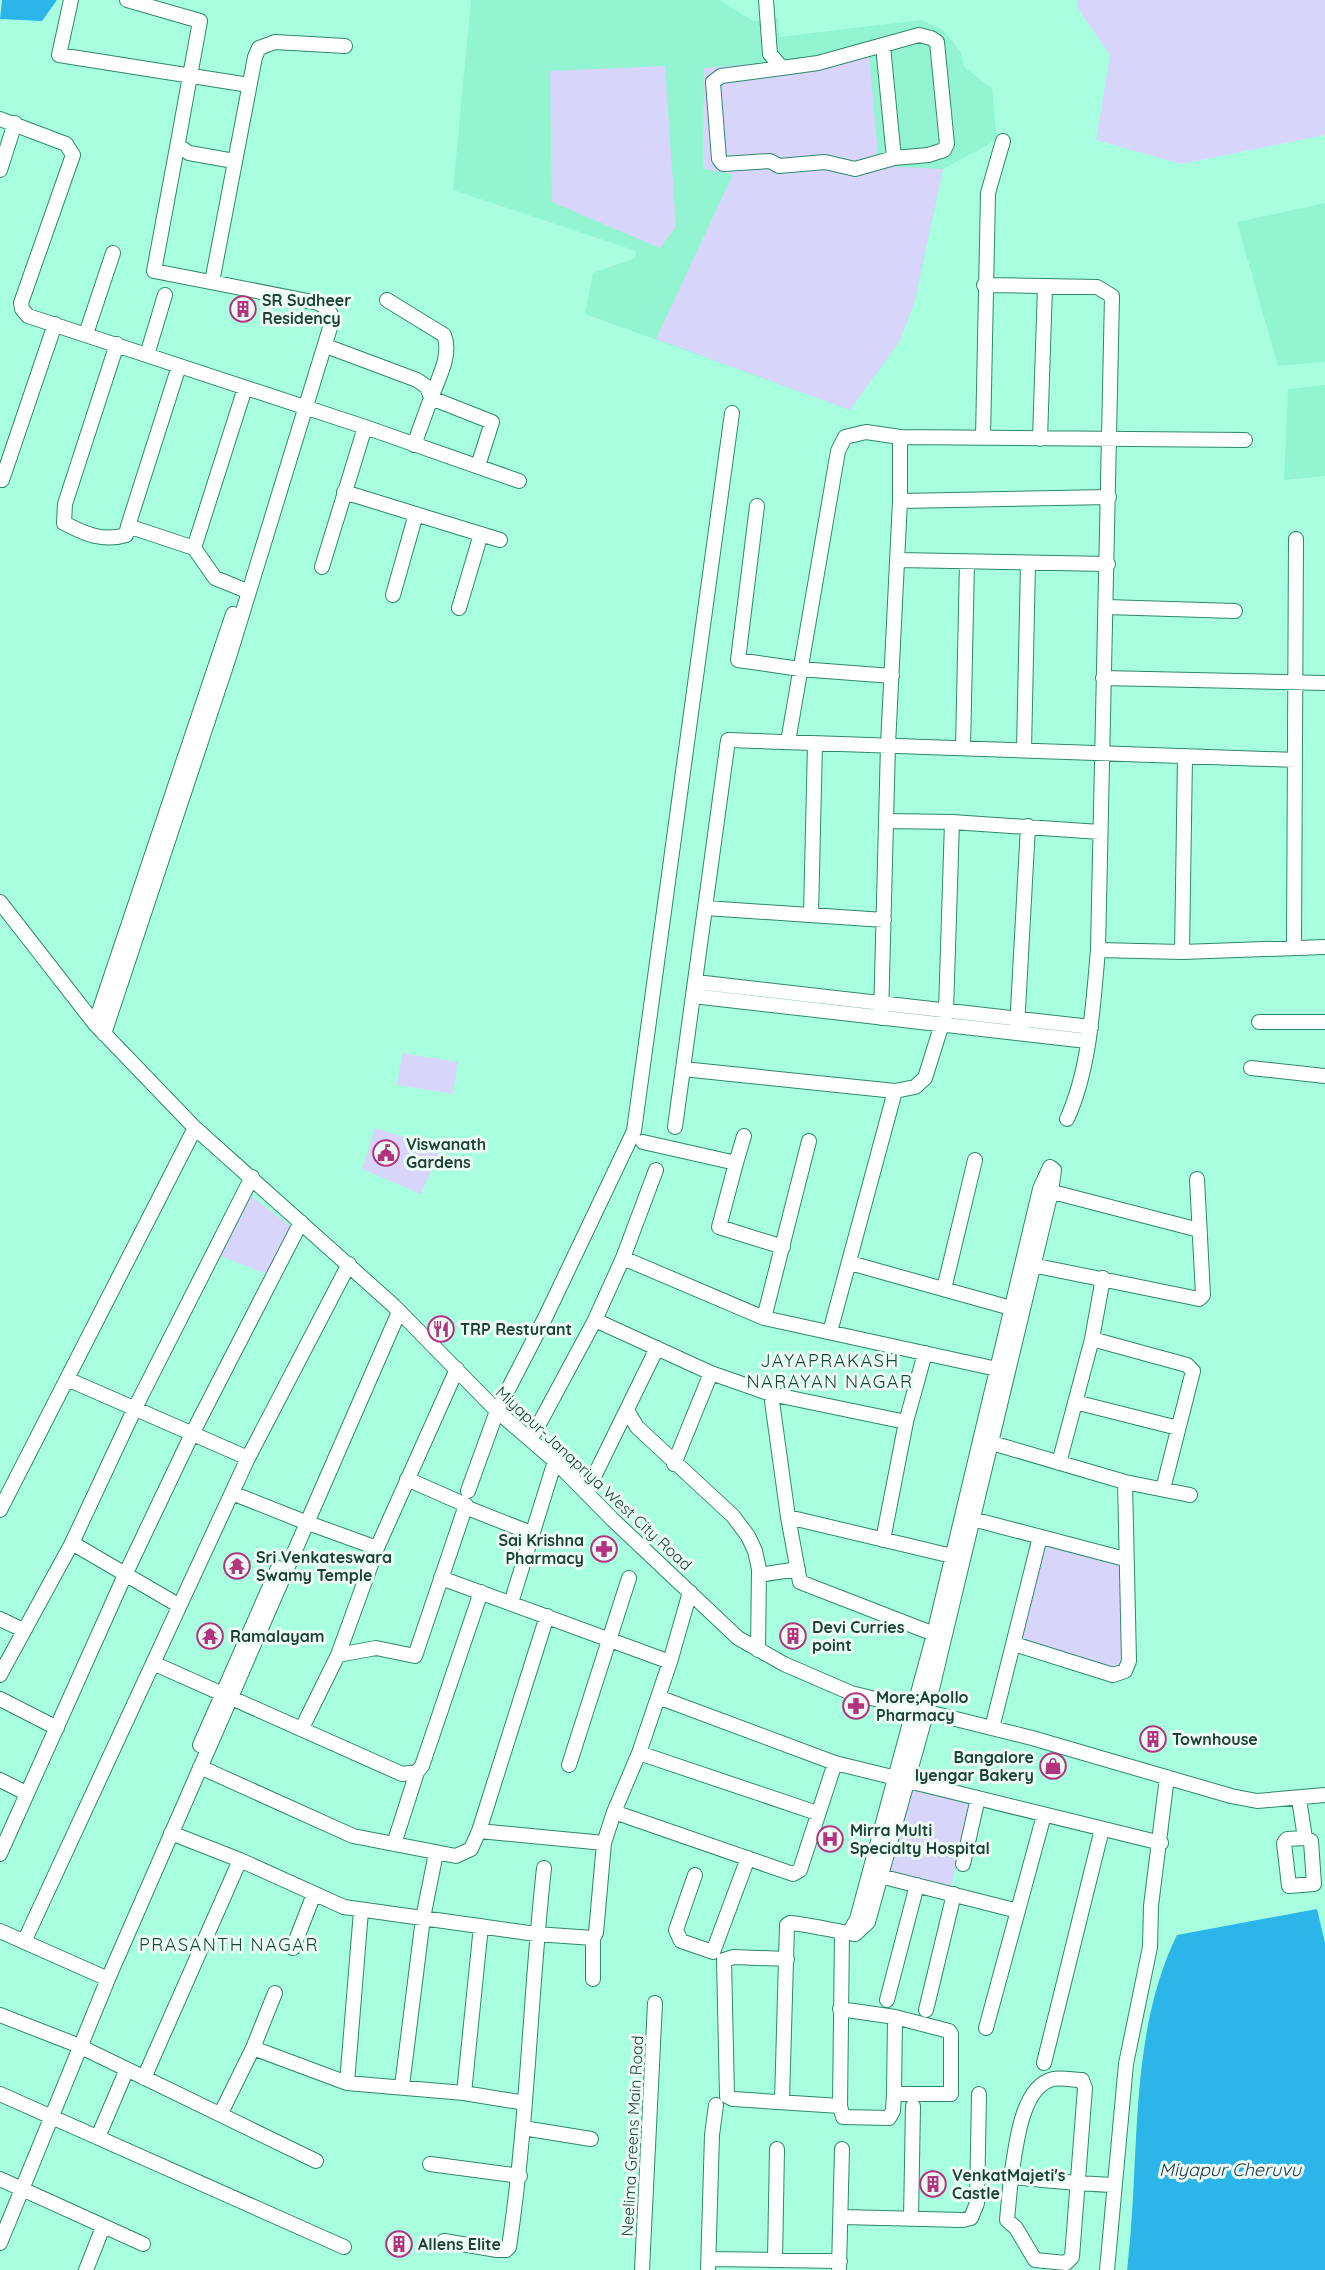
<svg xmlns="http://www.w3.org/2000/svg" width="1325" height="2270" font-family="Quicksand,sans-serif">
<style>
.built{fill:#93f4d1}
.green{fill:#d8d5fa}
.water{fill:#2bb5e8}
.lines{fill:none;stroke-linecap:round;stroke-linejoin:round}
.minor-casing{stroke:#2e886c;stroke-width:16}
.minor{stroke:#fff;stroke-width:14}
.labels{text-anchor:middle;stroke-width:6;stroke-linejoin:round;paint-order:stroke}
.poi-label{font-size:16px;font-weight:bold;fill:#1d4135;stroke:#ecfcf5;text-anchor:start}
.street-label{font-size:16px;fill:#1d4135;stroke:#ecfcf5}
.neighbourhood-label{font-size:18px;letter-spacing:1.5px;fill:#174637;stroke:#ecfcf5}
.water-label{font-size:18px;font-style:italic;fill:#213640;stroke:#ecfcf5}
</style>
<rect width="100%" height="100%" fill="#a8ffdf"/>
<path class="built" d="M471,0H720L753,21L778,18L779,37L921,20L943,30L961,52L964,67L992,88L997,140L943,169L914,304L899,342L850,410L585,314L593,273L635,258L636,251L453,190Z
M1325,203V362L1278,366L1237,222Z
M1325,385V476L1284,480L1288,389Z"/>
<path class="green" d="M1077,0H1325V135L1181,164L1096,140L1110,55L1078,9Z
M869,54L879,166L943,169L914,304L899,342L850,410L656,339L733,174L703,169L704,68Z
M665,66L676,227L660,248L552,202L550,71Z
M402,1053L458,1062L453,1094L397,1085Z
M375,1128L441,1148L421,1194L362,1169Z
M250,1195L293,1228L274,1277L218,1255Z
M1047,1545L1121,1566V1657L1117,1668L1114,1670L1018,1642Z
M909,1788L972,1805L951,1886L887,1870Z"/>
<path class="water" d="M2,0H57L42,21L0,19Z
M1317,1909L1325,1943V2270H1127C1141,2160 1127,2037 1177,1935Z"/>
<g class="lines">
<g class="minor-casing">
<path id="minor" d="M71,0L59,55L249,85
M127,0L200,21L178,142L180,147L189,153L234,161
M766,0L770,54L782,68L721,76L713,82L719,159L723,164L770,161L779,166L825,162L855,169L894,158L928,155L944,150L947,144L937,42L931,38L919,35L818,63L782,68
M883,46L894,158
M0,119L66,144L73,155L21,303L22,309L28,316L365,427L519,481
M0,170L15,123
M212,282L255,57L259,48L275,42L345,46
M984,285L1097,287L1112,296L1098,950C1093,1005 1090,1069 1067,1119
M387,300L444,335C452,355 438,379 431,398L492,422L478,466
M86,334L113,253
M117,344L65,504L64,523C85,534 103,542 126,535L128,526
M326,346L417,380L427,387L431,398L414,445
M147,355L165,295
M179,366L128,526L194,548L215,578L242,589
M983,438L988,193L1003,141
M1040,439L1045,286
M2,480L55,324
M344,492L500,540
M900,501L1109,497
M757,506L738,660L800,669L892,676
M194,548L245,388
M898,560L1108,564
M322,567L365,427
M393,595L416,514
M1106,607L1235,611
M459,608L481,534
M1103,678L1325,683
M788,742L838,451L845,437L866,432L900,437L1245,440
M963,748L967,562
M1024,750L1028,563
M888,821L952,822L1100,832
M0,902L95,1024L195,1128L394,1306L497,1411L555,1461L613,1520L738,1638L784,1664L851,1693L1032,1738L1231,1796L1257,1801L1325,1795
M706,908L884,920
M811,914L815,744
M1294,947L1296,539
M1098,950L1182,952L1325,947
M1182,952L1185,756
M696,982L1091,1027
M693,996L1087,1041
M881,1018L888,745L900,501V437
M1259,1022H1325
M95,1024L233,614
M1017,1028L1028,826
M104,1034L229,657L333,318L327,308L318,303L154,271L178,142
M1251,1068L1325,1076
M683,1069L895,1091L915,1087L925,1078L946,1011L952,822
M675,1127L728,740L1295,760
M643,1142L736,1163L719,1227L783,1247
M736,1163L744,1136
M1045,1190L1199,1230
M623,1258L764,1318L997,1369
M850,1263L1011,1308
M1027,1264L1199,1299L1203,1295L1197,1179
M944,1289L975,1160
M764,1318L809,1141
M595,1320L711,1373L771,1394L906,1422
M830,1332L895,1091
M1092,1339L1187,1365L1193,1371L1163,1489
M67,1379L248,1458
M771,1394L788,1517L800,1582L934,1634
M1075,1402L1178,1428
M628,1412L637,1427L733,1516L748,1536L755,1551L759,1569L758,1650
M531,1439L595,1320L623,1258L656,1170
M985,1441L1125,1482L1190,1495
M1059,1463L1092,1339L1103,1278
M674,1464L711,1373
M468,1491L497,1411L546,1316L634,1131L732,413
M232,1493L300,1520
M586,1493L657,1348
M465,1507L531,1533
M0,1510L195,1128
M788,1517L952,1556
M965,1517L1125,1559
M308,1523L377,1548
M883,1540L906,1422L925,1353
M72,1543L178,1605
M759,1575L798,1569
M441,1578L670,1662
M511,1603L555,1461
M0,1619L23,1630
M1014,1644L1113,1675L1125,1671L1129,1661L1125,1482
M338,1655L376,1648L415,1656L466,1505L407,1479
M153,1663L402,1774L417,1772L422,1766L481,1592
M0,1675L72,1543L135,1408L252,1177
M658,1697L835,1763L1161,1843
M0,1699L57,1728
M302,1728L338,1655L377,1548L457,1369
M992,1728L1040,1537
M200,1745L278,1568
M639,1753L817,1813
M569,1765L629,1578
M200,1767L353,1836L456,1856L471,1849L479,1831L547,1616
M0,1780L26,1793
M1299,1799L1305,1838L1311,1841L1314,1884L1289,1886L1284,1843L1287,1839L1305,1838
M614,1812L793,1874L800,1870L835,1763
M479,1831L604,1843
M171,1833L240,1860L344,1907L536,1934L593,1938L596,1933L604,1843L614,1812L639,1753L670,1662L690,1592
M394,1844L417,1772
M0,1854L125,1575L192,1434L301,1222
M963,1864L978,1798
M872,1874L1018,1911
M695,1875L676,1930L681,1941L713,1952L748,1858
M0,1931L108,1979
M842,1933L840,2106L843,2117L889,2118L893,2111L894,2094H951V2034L949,2031L895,2017L894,2094
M849,1933L857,1919L934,1634L1040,1189L1050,1167
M24,1942L248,1458L349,1264
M293,1948L314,1894
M787,1959L734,1957L724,1960L727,2096L733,2099L840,2106
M593,1979V1938
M887,2000L917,1885
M840,2009L895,2017
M926,2010L954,1894
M0,2015L72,2043
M986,2028L1044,1815
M79,2046L316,2161
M253,2048L347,2083L464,2093L525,2103
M1044,2063L1102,1829
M144,2078L240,1860
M347,2083L361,1911
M402,2086L423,1918L436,1853
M464,2093L481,1926
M0,2094L344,2247
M782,2101L787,1925L790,1923C812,1925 834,1931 855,1934L868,1922L926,1714L1051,1192L1054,1170L1050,1167
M221,2113L253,2048L275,1993
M523,2128L591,2139
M98,2137L127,2069
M430,2164L520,2176
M1011,2177L1007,2220L1016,2228L1035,2260L1066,2263L1072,2257L1085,2088L1082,2080C1073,2080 1062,2077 1053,2079C1020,2087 1016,2149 1011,2177C1045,2180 1080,2184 1114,2185
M0,2179L143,2244
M842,2217L963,2220L971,2218L977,2203L979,2094
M911,2219L913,2106
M444,2241L497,2250H506L509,2247C528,2121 530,1994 544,1868
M0,2243L108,1979L399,1312
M709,2259L840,2261
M775,2260L777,2149
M839,2268L842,2149
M86,2270L103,2227
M642,2270L655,2003
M708,2270L712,2135L716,2105
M1107,2270L1126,2064L1150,1947L1151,1906L1167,1777"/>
</g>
<use href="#minor" class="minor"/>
</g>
<defs>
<g id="building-ring" transform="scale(1.35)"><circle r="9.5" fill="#ecfcf5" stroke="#b4337f" stroke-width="1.5"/><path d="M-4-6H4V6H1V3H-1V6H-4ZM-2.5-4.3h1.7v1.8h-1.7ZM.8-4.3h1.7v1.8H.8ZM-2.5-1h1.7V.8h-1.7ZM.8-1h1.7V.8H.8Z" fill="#b4337f"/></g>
<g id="civic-ring" transform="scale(1.35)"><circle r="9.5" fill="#ecfcf5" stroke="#b4337f" stroke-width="1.5"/><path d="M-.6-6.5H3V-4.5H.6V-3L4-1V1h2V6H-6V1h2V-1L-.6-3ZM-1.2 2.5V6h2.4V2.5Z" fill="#b4337f"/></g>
<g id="restaurant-ring" transform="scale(1.35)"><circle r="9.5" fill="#ecfcf5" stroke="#b4337f" stroke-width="1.5"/><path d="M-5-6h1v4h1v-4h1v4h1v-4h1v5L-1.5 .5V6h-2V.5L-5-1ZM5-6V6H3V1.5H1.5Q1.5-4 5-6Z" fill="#b4337f"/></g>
<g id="pharmacy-ring" transform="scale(1.35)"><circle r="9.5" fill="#ecfcf5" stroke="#b4337f" stroke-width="1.5"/><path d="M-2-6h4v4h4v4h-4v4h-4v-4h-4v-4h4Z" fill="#b4337f"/></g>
<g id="temple-ring" transform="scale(1.35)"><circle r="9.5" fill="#ecfcf5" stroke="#b4337f" stroke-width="1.5"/><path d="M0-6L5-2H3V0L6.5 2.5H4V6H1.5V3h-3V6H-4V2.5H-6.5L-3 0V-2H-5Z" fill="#b4337f"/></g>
<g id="shop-ring" transform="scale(1.35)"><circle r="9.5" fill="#ecfcf5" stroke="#b4337f" stroke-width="1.5"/><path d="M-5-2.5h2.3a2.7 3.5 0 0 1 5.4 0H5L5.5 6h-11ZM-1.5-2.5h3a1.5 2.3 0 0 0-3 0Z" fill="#b4337f"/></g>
<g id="hospital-ring" transform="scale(1.35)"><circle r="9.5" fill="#ecfcf5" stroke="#b4337f" stroke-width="1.5"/><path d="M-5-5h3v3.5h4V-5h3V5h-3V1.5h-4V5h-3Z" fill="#b4337f"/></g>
</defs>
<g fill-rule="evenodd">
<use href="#building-ring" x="243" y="309"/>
<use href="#civic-ring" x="386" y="1153"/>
<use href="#restaurant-ring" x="441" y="1329"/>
<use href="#pharmacy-ring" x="604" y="1549"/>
<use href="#temple-ring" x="237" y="1566"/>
<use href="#temple-ring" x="210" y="1636"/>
<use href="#building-ring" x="793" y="1636"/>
<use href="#pharmacy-ring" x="856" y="1706"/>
<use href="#building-ring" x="1153" y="1739"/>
<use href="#shop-ring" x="1053" y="1766"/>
<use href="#hospital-ring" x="830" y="1839"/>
<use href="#building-ring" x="933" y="2184"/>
<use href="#building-ring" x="399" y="2244"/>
</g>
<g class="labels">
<g class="poi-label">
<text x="262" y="306">SR Sudheer<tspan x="262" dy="18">Residency</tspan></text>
<text x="406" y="1150">Viswanath<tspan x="406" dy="18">Gardens</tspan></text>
<text x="460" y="1335">TRP Resturant</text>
<text x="584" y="1546" text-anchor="end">Sai Krishna<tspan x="584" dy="18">Pharmacy</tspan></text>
<text x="256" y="1563">Sri Venkateswara<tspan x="256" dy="18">Swamy Temple</tspan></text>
<text x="812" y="1633">Devi Curries<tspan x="812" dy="18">point</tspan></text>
<text x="230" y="1642">Ramalayam</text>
<text x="876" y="1703">More;Apollo<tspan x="876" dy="18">Pharmacy</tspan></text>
<text x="1172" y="1745">Townhouse</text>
<text x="1034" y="1763" text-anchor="end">Bangalore<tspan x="1034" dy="18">Iyengar Bakery</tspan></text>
<text x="850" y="1836">Mirra Multi<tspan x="850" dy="18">Specialty Hospital</tspan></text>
<text x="952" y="2181">VenkatMajeti's<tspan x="952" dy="18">Castle</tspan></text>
<text x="418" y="2250">Allens Elite</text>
</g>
<g class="street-label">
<text transform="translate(594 1478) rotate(43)" y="6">Miyapur-Janapriya West City Road</text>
<text transform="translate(632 2136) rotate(-87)" y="6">Neelima Greens Main Road</text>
</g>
<g class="neighbourhood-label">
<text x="830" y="1367">JAYAPRAKASH<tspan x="830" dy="21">NARAYAN NAGAR</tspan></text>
<text x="229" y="1951">PRASANTH NAGAR</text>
</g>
<g class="water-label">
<text x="1230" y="2176">Miyapur Cheruvu</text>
</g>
</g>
</svg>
